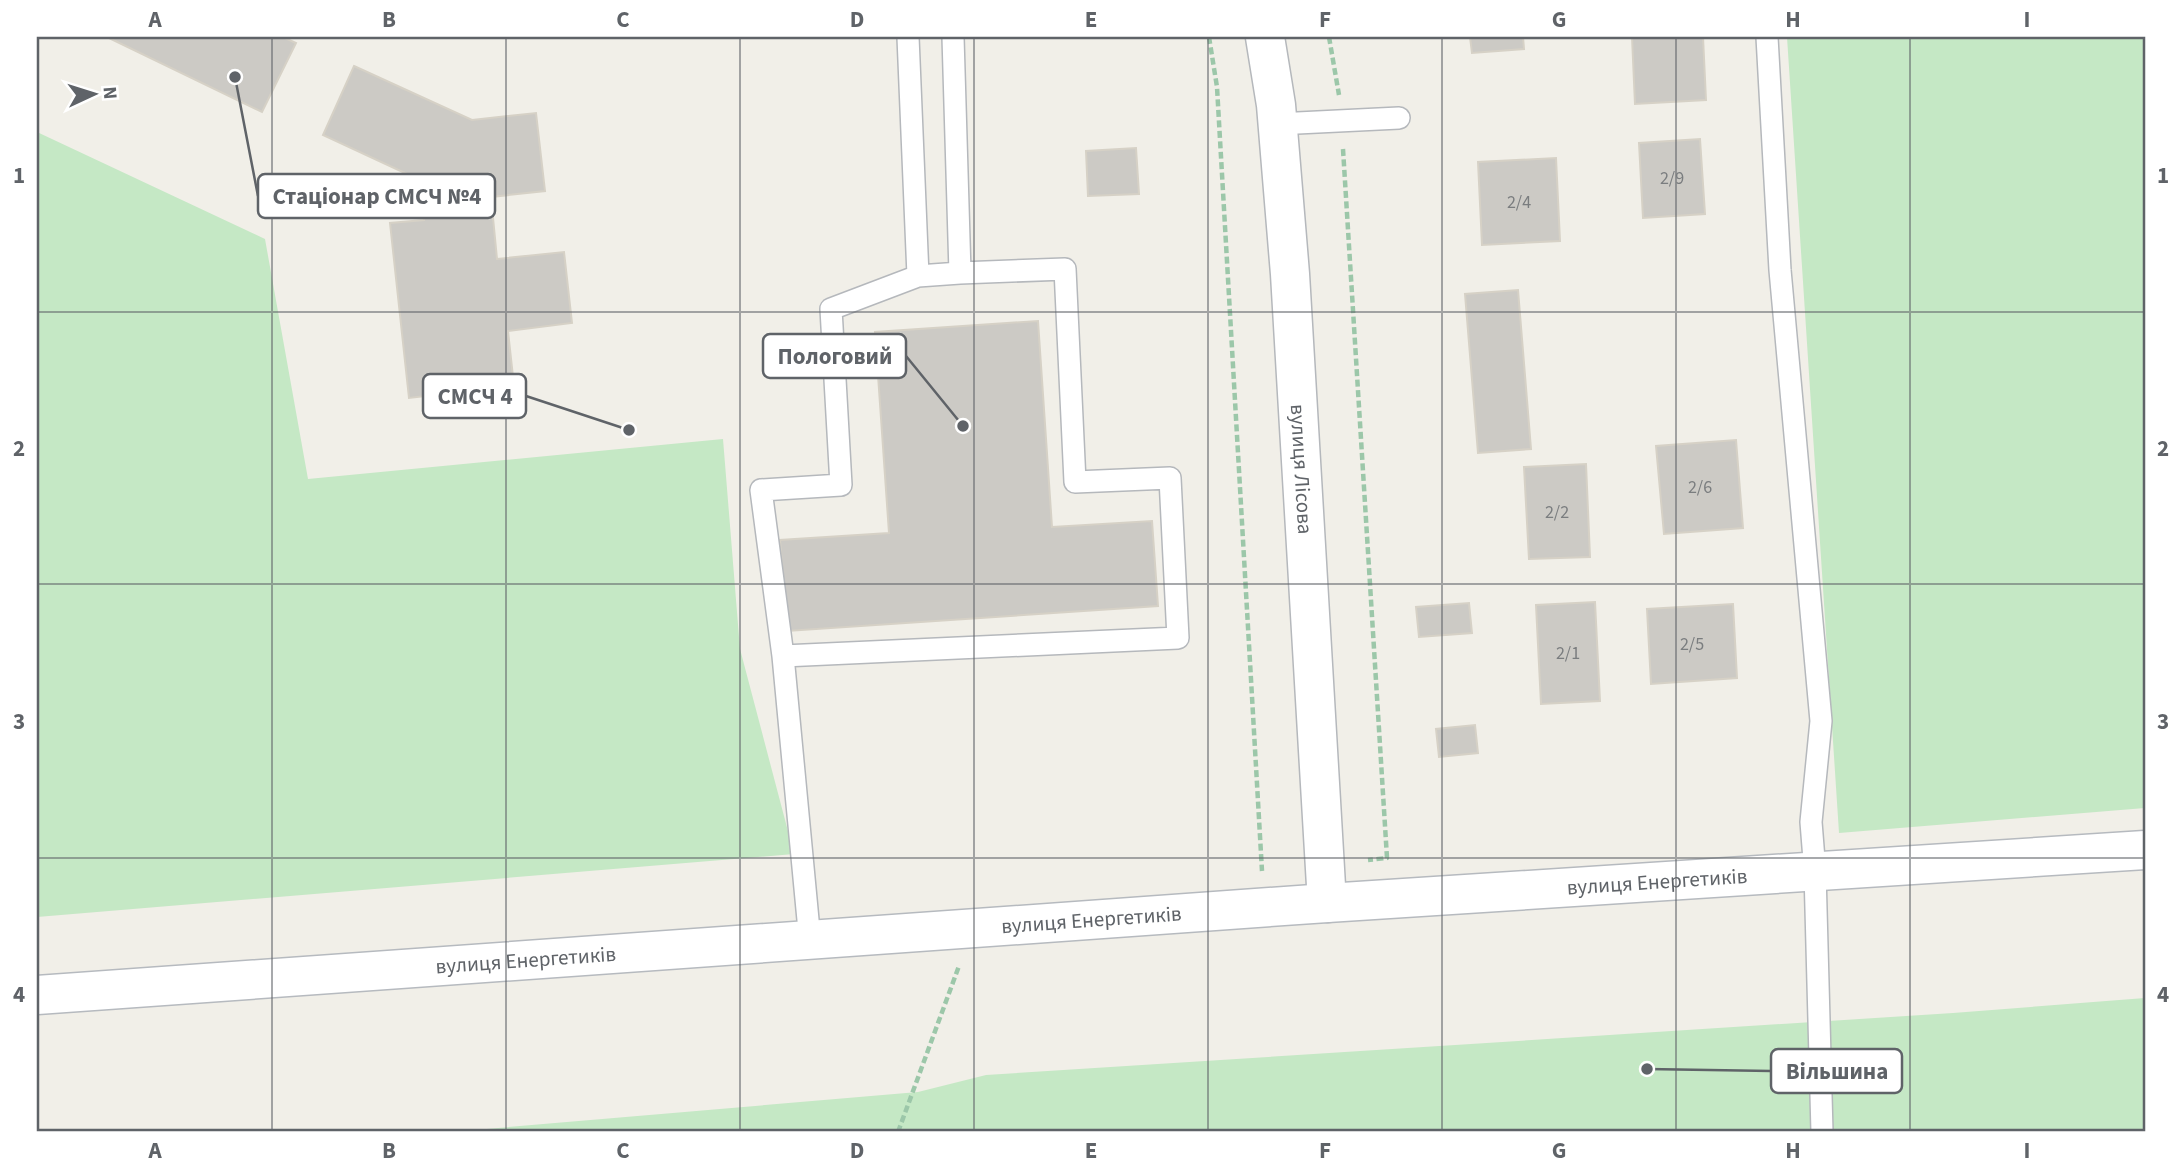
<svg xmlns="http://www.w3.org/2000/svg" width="2182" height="1169" font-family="'Source Sans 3',sans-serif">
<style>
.green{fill:#c5e8c5}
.building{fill:#cccac5;stroke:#d6d1c6;stroke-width:2}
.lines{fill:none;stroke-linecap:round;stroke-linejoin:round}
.lane-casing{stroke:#b5b8bc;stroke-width:24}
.street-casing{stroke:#b5b8bc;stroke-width:41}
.secondary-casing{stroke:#b6babf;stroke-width:41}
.path{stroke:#9cc7a9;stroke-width:4.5;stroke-dasharray:7 3.5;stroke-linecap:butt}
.lane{stroke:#fff;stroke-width:21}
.street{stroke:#fff;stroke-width:38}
.secondary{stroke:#fff;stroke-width:38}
.grid{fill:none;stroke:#5f6368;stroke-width:2;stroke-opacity:0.55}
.labels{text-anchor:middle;stroke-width:5;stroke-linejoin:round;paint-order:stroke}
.number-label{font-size:18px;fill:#7a7d7f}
.street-label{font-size:21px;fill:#5f6368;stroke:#fff}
.leader{fill:none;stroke:#5f6368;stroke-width:2.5}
.callout-dot{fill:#5f6368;stroke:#fff;stroke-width:2.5}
.callout{fill:#fff;stroke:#5f6368;stroke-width:2.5}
.callout-label{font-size:23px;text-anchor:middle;font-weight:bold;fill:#5f6368}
.neatline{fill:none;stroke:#5f6368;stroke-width:2.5}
.grid-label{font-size:23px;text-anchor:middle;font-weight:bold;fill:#5f6368}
</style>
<rect width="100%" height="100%" fill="#f1efe8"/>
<path class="green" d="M1787,37H2145V808L1839,833Z
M37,132L265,239L308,479L723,439L740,649L794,854L37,917V820H39L37,800Z
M2145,998V1132H451L918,1092L986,1075L1953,1013Z"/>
<path class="building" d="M107,37H283L296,43L262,112Z
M1470,37H1523L1524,49L1472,53Z
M1632,37H1703L1706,100L1635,104Z
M354,66L472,120L536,113L545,191L491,197L497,259L564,252L572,323L508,331L514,386L409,398L390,223L424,220L420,180L323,135Z
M1700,139L1705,214L1643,218L1639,143Z
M1136,148L1139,194L1088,196L1086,151Z
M1556,158L1560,241L1482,245L1478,162Z
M1518,290L1531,449L1478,453L1465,294Z
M1038,321L1052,527L1152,521L1158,606L787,631L780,540L889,533L875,332Z
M1736,440L1743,528L1664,534L1656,446Z
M1586,464L1590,557L1529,559L1524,467Z
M1595,602L1600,701L1541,704L1536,605Z
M1469,603L1472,633L1419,637L1416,607Z
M1733,604L1737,678L1651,684L1647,609Z
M1475,725L1478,753L1439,757L1436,729Z"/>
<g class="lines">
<g class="lane-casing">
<path id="lane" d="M908,37L918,276L960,273L953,37
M1767,37L1780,270L1821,721L1811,822L1815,872L1822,1132
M1277,124L1399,118
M783,656L1178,638L1170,478L1075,482L1065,269L960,273
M810,941L783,656L761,490L841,485L831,309L918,276"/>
</g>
<g class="street-casing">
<g id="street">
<path id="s1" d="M1265,37L1276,105L1290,274L1327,903"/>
</g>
</g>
<g class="secondary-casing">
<g id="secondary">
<path id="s2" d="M37,995L1327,903L2145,850"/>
</g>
</g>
<path class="path" d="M1209,37L1217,87L1262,871
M1329,37L1339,95
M1343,149L1387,858L1368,860
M898,1132L959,966"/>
<use href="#lane" class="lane"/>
<use href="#street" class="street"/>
<use href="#secondary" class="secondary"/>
</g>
<path class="grid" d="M272,37V1132M506,37V1132M740,37V1132M974,37V1132M1208,37V1132M1442,37V1132M1676,37V1132M1910,37V1132M37,312H2145M37,584H2145M37,858H2145"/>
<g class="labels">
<g class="number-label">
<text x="1672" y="184">2/9</text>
<text x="1519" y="208">2/4</text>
<text x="1700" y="493">2/6</text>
<text x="1557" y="518">2/2</text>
<text x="1692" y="650">2/5</text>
<text x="1568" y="659">2/1</text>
</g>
<g class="street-label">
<text dy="7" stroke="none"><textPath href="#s1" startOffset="434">вулиця Лісова</textPath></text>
<text dy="7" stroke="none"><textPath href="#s2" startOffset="1624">вулиця Енергетиків</textPath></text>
<text dy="7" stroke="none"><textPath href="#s2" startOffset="1057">вулиця Енергетиків</textPath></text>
<text dy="7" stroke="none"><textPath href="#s2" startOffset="490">вулиця Енергетиків</textPath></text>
</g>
</g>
<path class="leader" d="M235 77L258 196M963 426L906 356M629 430L526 396M1647 1069L1771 1071"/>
<g class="callout-dot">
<circle cx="235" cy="77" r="7"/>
<circle cx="963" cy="426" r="7"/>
<circle cx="629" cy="430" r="7"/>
<circle cx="1647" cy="1069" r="7"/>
</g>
<g class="callout">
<rect x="258" y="174" width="237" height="44" rx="7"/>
<rect x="763" y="334" width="143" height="44" rx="7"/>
<rect x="423" y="374" width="103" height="44" rx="7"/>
<rect x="1771" y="1049" width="131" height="44" rx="7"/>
</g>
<g class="callout-label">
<text x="377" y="204">Стаціонар СМСЧ №4</text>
<text x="835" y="364">Пологовий</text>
<text x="475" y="404">СМСЧ 4</text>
<text x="1837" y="1079">Вільшина</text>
</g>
<rect width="2182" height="1169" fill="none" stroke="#ffffff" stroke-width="77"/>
<g transform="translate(94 94) rotate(86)" stroke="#ffffff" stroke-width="5" paint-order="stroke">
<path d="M0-5L12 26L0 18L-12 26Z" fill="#5f6368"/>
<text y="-10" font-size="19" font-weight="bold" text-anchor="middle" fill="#5f6368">N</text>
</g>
<rect x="38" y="38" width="2106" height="1092" class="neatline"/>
<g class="grid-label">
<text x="155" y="27">A</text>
<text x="389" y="27">B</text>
<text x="623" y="27">C</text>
<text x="857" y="27">D</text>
<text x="1091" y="27">E</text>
<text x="1325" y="27">F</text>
<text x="1559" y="27">G</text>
<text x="1793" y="27">H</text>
<text x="2027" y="27">I</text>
<text x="19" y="183">1</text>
<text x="2163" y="183">1</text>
<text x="19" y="456">2</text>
<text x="2163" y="456">2</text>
<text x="19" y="729">3</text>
<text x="2163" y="729">3</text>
<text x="19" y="1002">4</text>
<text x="2163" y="1002">4</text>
<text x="155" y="1158">A</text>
<text x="389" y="1158">B</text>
<text x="623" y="1158">C</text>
<text x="857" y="1158">D</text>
<text x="1091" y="1158">E</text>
<text x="1325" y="1158">F</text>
<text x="1559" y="1158">G</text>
<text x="1793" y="1158">H</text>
<text x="2027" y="1158">I</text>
</g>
</svg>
